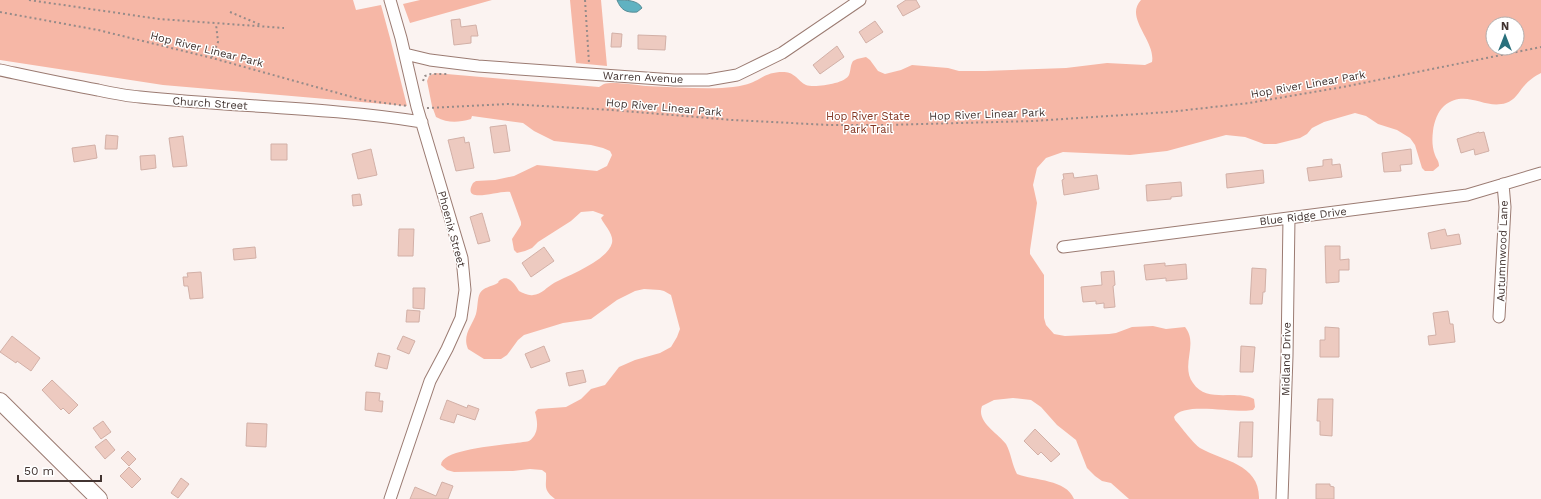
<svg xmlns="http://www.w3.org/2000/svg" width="1541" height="499" font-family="'Work Sans',sans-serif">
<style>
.green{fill:#f6b7a6;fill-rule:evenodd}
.water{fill:#60b2c1;stroke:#578c96}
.building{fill:#edcac0;stroke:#d2b0a7}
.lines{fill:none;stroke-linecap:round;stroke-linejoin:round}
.street-casing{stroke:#9b7b72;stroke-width:13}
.secondary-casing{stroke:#9b7b72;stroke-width:18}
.path{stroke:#968b89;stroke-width:2;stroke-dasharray:2 3;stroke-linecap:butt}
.street{stroke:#fff;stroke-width:11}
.secondary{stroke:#fff;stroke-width:16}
.labels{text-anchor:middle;stroke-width:3;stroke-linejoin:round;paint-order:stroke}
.street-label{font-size:11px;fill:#423431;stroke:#fff}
.park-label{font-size:11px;fill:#833520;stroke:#fff}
</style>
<rect width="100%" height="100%" fill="#fbf3f1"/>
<path class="green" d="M0,0H353L356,10L381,5L390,38L407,106L163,85L0,60Z
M420,0H492L410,23L403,4Z
M570,0H601L607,66L576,63Z
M1141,0H1541V73C1535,76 1528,81 1524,86C1518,93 1515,100 1506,103C1484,110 1466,88 1444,106C1438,111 1434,122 1433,131C1432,139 1432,147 1435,155C1437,160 1439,161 1439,166L1433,171H1425L1422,168L1415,145L1410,138L1397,130L1378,124L1366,116L1355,113L1324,122L1312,128L1307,134L1300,138L1276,144H1264L1245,137L1226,135L1167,151L1130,155L1063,152L1046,158L1037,168L1033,185L1037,203L1030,250V254L1044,275V318L1046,325L1054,334L1065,336L1109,334L1116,333L1132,327L1153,326L1166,329L1185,327C1199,344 1180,365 1193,383C1207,404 1234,389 1254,399L1255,407L1253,410C1236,414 1183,401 1174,417L1175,420C1181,427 1194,444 1200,448C1223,461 1260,464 1259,499H1129L1111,483L1102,481L1095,476L1087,468L1076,440L1057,425L1041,407L1031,400L1013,398L994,400L982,406C976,422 998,433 1006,444C1011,453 1012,465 1017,474C1035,481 1066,479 1074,499H555C542,489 547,486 546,473L542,470L530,469L513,471L454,472L447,470L441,465C442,447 513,445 529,441C539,434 538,422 535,412L538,409L566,407L581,399L591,389L605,385L619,367L635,360L660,353L671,347L677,337L680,329L671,295L664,291L660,290L644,289L635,291L617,300L591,319L563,323L524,335L518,340L507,355L501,359H484L468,349C462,335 472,326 476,314C478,307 477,299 480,293C484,287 490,287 496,284C501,281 496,283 500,280C509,274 515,285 519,291C523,293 529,296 533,295C541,295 548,286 554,283C569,275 607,261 612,243C614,234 604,225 601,218L604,215L593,211L581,212L571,221L538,242L532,248L525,251L517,253L514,250L512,239L521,225V222L510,192C501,189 460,206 473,183L476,181L495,180L514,176L537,165L597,171L607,166L612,155L610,151L603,148L591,145L554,141L534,131L523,123L472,116L471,119C457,123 448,123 436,117L432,106L427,81L429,76L435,73L599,87C601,86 602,85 604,84C611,81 637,85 646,86C672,87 697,89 722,88C729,87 737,87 744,85C760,82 763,72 783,72C794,71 798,81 806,85C814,88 845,84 849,75C851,70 850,66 853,61L857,59L866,57L870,60L878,71L885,74L901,70L912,65L948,68L959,71H985L1066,68L1107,63L1145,65L1152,62C1156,41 1124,18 1141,0ZM1493,24H1517V48H1493Z"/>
<path class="water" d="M617,0C626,0 638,0 642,8L637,12C626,13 621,10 617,0Z"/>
<path class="building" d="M906,0H916L920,7L903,16L897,6Z
M460,19L461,27L476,25L478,36H471V43L454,45L451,20Z
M875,21L883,32L866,43L859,32Z
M612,33L622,34L621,47H611Z
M638,35L666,36L665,50L638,49Z
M837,46L844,57L820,74L813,65Z
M506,125L510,151L494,153L490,127Z
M1479,132V133L1484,132L1489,151L1475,155L1474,149L1461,153L1457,139Z
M106,135L118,136L117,149H105Z
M183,136L187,166L173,167L169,138Z
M464,137L465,143L469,142L474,168L456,171L448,140Z
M271,144H287V160H271Z
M95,145L97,158L74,162L72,148Z
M371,149L377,175L358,179L352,154Z
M1411,149L1412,164L1400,165L1401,171L1384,172L1382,153Z
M155,155L156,168L141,170L140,156Z
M1332,159V165L1340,164L1342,177L1309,181L1307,168L1323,166V160Z
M1263,170L1264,183L1227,188L1226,174Z
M1073,173L1074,178L1097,175L1099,189L1064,195L1062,180L1064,179L1063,174Z
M1181,182L1182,196L1171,197V199L1147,201L1146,185Z
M360,194L362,205L353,206L352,195Z
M482,213L490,241L478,244L470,217Z
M399,229H414L413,256H398Z
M1445,229L1447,236L1459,234L1461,244L1431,249L1428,233Z
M1325,246H1340V260L1349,259V270H1339V282L1326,283Z
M255,247L256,258L234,260L233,249Z
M544,247L554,261L531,277L522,263Z
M1165,263V266L1186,264L1187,279L1166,281V278L1146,280L1144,265Z
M1252,268L1266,269L1265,292H1263L1262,304H1250Z
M1114,271L1115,285L1113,286L1115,307L1104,308V303L1096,304V301L1083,302L1081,287L1102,285L1101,272Z
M201,272L203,298L190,299L188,286H184L183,277H188L187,273Z
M413,288H425L424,309L413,308Z
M407,310L420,311L419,322H406Z
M1448,311L1450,324H1453L1455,342L1429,345L1428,336L1436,335L1433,313Z
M1325,327L1339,328V357H1320V340H1325Z
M12,336L40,358L31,371L17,361L16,363L0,352Z
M403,336L415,341L409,354L397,349Z
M544,346L550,361L531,368L525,354Z
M1241,346L1255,347L1253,372H1240Z
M378,353L390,356L387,369L375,366Z
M583,370L586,382L569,386L566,373Z
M52,380L78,405L69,414L63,408L61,410L42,390Z
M366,392L380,393L379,401H383L382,412L365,410Z
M1318,399H1333L1332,436L1320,435V421H1317Z
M447,400L467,408L468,405L479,409L475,420L457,414L454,423L440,419Z
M103,421L111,432L101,439L93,428Z
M1240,422H1253L1252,457H1238Z
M247,423L267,424L266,447L246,446Z
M1035,429L1060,454L1051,462L1041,452L1038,455L1024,441Z
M106,439L115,450L105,459L95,447Z
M128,451L136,459L129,466L121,458Z
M129,467L141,479L132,488L120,476Z
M181,478L189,484L178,498L171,493Z
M442,482L453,486L448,499H410L415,487L436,496Z
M1316,484H1330V486L1334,487V499H1316Z"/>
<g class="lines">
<g class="street-casing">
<path id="street" d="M390,0L401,38L417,107L462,258L465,290L461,318L447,349L430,381L390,499
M405,54L430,60L478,66L674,80H708L737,75L782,53L860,0
M0,70C33,77 65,84 98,90C112,93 126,96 140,97C234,107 328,107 422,122
M1063,247L1467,195L1541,173
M1499,317L1505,207L1503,184
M1282,499L1287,356L1289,218"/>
</g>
<g class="secondary-casing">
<path id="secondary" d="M0,401L99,499"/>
</g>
<path class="path" d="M29,0L159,19L284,28
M585,0L589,63
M0,12L98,30L212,58L363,100L407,106
M230,12L261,25
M212,57L218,42L216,24
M423,81L425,76L431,74H447
M427,108L508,104L612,110L732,120L830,125H886L1033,121L1169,112L1249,103L1343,87L1541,47"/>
<use href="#street" class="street"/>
<use href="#secondary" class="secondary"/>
</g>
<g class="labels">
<g class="street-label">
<text transform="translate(207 49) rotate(14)" y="4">Hop River Linear Park</text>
<text transform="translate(643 77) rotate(3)" y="4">Warren Avenue</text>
<text transform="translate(1308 84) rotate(-10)" y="4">Hop River Linear Park</text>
<text transform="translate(210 103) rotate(4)" y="4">Church Street</text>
<text transform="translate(664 107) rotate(5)" y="4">Hop River Linear Park</text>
<text transform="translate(987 114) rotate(-2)" y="4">Hop River Linear Park</text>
<text transform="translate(1303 216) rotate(-7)" y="4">Blue Ridge Drive</text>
<text transform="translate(452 229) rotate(75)" y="4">Phoenix Street</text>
<text transform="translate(1502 251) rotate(-88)" y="4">Autumnwood Lane</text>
<text transform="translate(1286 359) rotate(-89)" y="4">Midland Drive</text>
</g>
<g class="park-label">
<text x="868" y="120">Hop River State<tspan x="868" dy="13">Park Trail</tspan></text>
</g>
</g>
<g transform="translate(1505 36)"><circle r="19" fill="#ffffff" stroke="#b3aead"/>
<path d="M0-3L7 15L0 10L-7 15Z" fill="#29707c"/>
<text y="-6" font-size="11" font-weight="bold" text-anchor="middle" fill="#423431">N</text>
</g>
<path d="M18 475v6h83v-6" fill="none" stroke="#423431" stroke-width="2"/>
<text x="24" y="475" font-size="12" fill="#423431" stroke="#ffffff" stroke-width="3" paint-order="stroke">50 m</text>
</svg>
